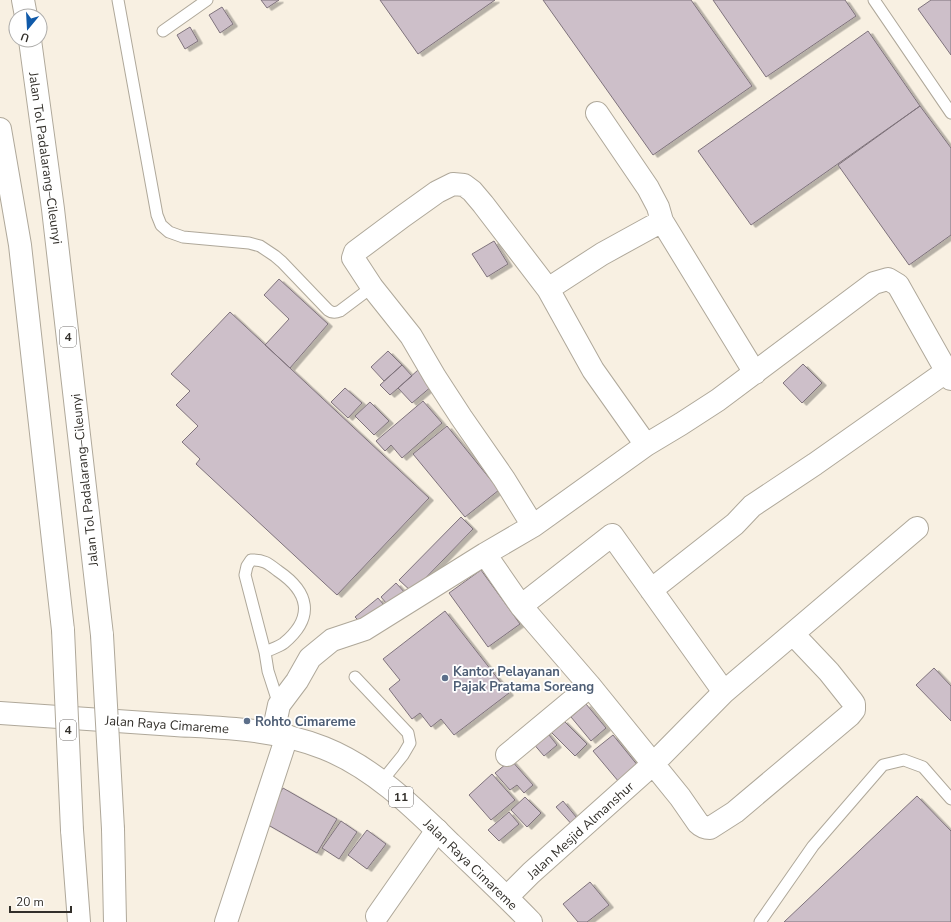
<svg xmlns="http://www.w3.org/2000/svg" width="951" height="922" font-family="'Nunito Sans',sans-serif">
<style>
.building{fill:#cdbfc9;stroke:#7f737c;filter:url(#shadow)}
.lines{fill:none;stroke-linecap:round;stroke-linejoin:round}
.service-casing{stroke:#afa89a;stroke-width:13}
.minor-casing{stroke:#afa89a;stroke-width:24}
.trunk-casing{stroke:#afa89a;stroke-width:24}
.motorway-casing{stroke:#afa89a;stroke-width:24}
.service{stroke:#fff;stroke-width:11}
.minor{stroke:#fff;stroke-width:22}
.trunk{stroke:#fff;stroke-width:22}
.motorway{stroke:#fff;stroke-width:22}
.motorway-bridge-casing{stroke:#afa89a;stroke-width:24;stroke-linecap:butt}
.motorway-bridge{stroke:#fff;stroke-width:22}
.service-dot{fill:#5c6f8a;stroke:#fff;stroke-width:1.5}
.labels{text-anchor:middle;stroke-width:3.5;stroke-linejoin:round;paint-order:stroke}
.shield{fill:#fff;stroke:#706d6a;stroke-width:1}
.shield-label{font-size:12px;font-weight:bold;fill:#322f2a}
.street-label{font-size:13px;fill:#322f2a;stroke:#fff}
.service-label{font-size:13px;font-weight:bold;fill:#4e5e75;stroke:#fff;text-anchor:start}
</style>
<defs>
<filter id="shadow"><feDropShadow dx="4.5" dy="2.5" stdDeviation="0" flood-color="#0004"/></filter>
</defs>
<rect width="100%" height="100%" fill="#f8f0e2"/>
<path class="building" d="M261,0H279L267,8Z
M380,0H495L418,54Z
M543,0H691L752,86L653,155Z
M713,0H845L856,16L766,77Z
M931,0H951V55L918,9Z
M222,7L233,24L220,33L209,15Z
M190,27L198,41L185,49L177,35Z
M868,31L920,106L751,225L698,151Z
M920,106L951,148V235L909,265L838,165Z
M494,241L508,264L487,277L472,254Z
M279,279L328,324L290,368L265,345L289,319L264,295Z
M230,312L429,498L337,595L196,464L200,459L182,442L198,426L176,405L190,391L171,374Z
M388,351L402,365L384,381L371,367Z
M803,364L822,383L802,403L783,383Z
M402,365L412,376L390,395L380,385Z
M418,370L432,386L412,403L398,388Z
M345,388L362,403L348,418L331,402Z
M423,401L442,423L402,458L391,445L385,451L376,441Z
M370,402L389,421L374,435L355,416Z
M447,426L499,490L465,517L413,454Z
M461,517L473,529L412,592L399,580Z
M481,570L520,624L488,647L449,593Z
M396,583L407,595L392,610L381,597Z
M378,598L384,605L362,624L355,617Z
M445,611L509,693L454,735L441,719L431,727L420,713L412,719L389,689L400,680L383,659Z
M934,668L951,686V721L916,685Z
M586,704L606,728L591,741L571,717Z
M563,720L587,744L575,756L551,732Z
M545,730L557,745L544,756L532,742Z
M613,735L643,772L624,788L593,751Z
M511,760L533,785L524,793L517,785L510,790L495,773Z
M492,774L515,800L491,820L469,795Z
M283,788L337,819L317,853L263,822Z
M917,796L951,831V922H784Z
M525,797L541,813L527,827L511,810Z
M563,801L581,823L575,828L556,807Z
M509,812L519,824L499,841L488,830Z
M341,821L357,832L339,859L322,848Z
M367,830L386,844L367,869L348,855Z
M590,882L609,905L587,922H578L563,904Z"/>
<g class="lines">
<g class="service-casing">
<path id="service" d="M118,0L157,215L161,225L169,232L183,237L249,243L260,246L275,256L282,262L328,310C332,313 335,313 340,311L372,287
M874,0L951,113
M163,31L207,0
M265,652C271,649 279,647 284,643C315,617 309,592 278,571C269,564 263,559 251,560L247,566L245,575L265,652L268,671L279,705
M355,677L408,733L410,743L403,755L382,781
M760,922L813,846L883,765L904,760L923,767L951,799"/>
</g>
<g class="minor-casing">
<path id="minor" d="M597,113L648,188L658,207L662,221L602,254L548,289L593,370L646,445
M662,221L755,373
M533,526L504,479L461,417L435,377L411,336L372,287L353,258L355,252L402,217L437,192L453,184L464,185L472,191L483,204L548,289
M485,554L521,606L590,686L680,797L698,823C701,826 705,828 710,828L735,812L850,715L854,710V704L852,701L829,672L793,634
M651,590L735,524L752,506L815,464L947,371
M521,606L612,535L724,692
M273,733L279,705L297,681L310,658L332,640L365,629L485,554L533,526L646,445L681,424L718,400L874,283L888,279L898,285L951,379
M507,755L590,686
M507,897L531,873L653,764L724,692L917,528
M377,916L437,830
M226,922L287,736"/>
</g>
<g class="trunk-casing">
<path id="trunk" d="M0,713C58,717 117,721 175,725C225,728 277,729 324,748C374,768 413,807 451,844C478,870 505,895 531,922"/>
</g>
<g class="motorway-casing">
<path id="motorway" d="M23,0L26,16
M30,40L53,209L102,635
M0,129L20,245L63,630
M113,829L115,922
M72,830L79,922"/>
</g>
<use href="#service" class="service"/>
<use href="#minor" class="minor"/>
<use href="#trunk" class="trunk"/>
<use href="#motorway" class="motorway"/>
<g class="motorway-bridge-casing">
<path id="motorway-bridge" d="M63,630L72,830
M102,635L113,829"/>
</g>
<use href="#motorway-bridge" class="motorway-bridge"/>
</g>
<g class="service-dot">
<circle cx="445" cy="678" r="4"/>
<circle cx="247" cy="721" r="4"/>
</g>
<g class="labels">
<g class="shield">
<rect x="60" y="327" width="16" height="20" rx="3"/>
<rect x="60" y="720" width="16" height="20" rx="3"/>
<rect x="389" y="787" width="24" height="20" rx="3"/>
</g>
<g class="shield-label">
<text x="68" y="341">4</text>
<text x="68" y="734">4</text>
<text x="401" y="801">11</text>
</g>
<g class="street-label">
<text transform="translate(46 158) rotate(82)" y="5">Jalan Tol Padalarang–Cileunyi</text>
<text transform="translate(84 480) rotate(-96)" y="5">Jalan Tol Padalarang–Cileunyi</text>
<text transform="translate(167 724) rotate(4)" y="5">Jalan Raya Cimareme</text>
<text transform="translate(580 830) rotate(-42)" y="5">Jalan Mesjid Almanshur</text>
<text transform="translate(471 864) rotate(44)" y="5">Jalan Raya Cimareme</text>
</g>
<g class="service-label">
<text x="453" y="676">Kantor Pelayanan<tspan x="453" dy="15">Pajak Pratama Soreang</tspan></text>
<text x="255" y="726">Rohto Cimareme</text>
</g>
</g>
<g transform="translate(28 28) rotate(198)"><circle r="19" fill="#ffffff" stroke="#adacaa"/>
<path d="M0-3L7 15L0 10L-7 15Z" fill="#105aa9"/>
<text y="-6" font-size="11" font-weight="bold" text-anchor="middle" fill="#322f2a">U</text>
</g>
<path d="M10 906v6h61v-6" fill="none" stroke="#322f2a" stroke-width="2"/>
<text x="16" y="906" font-size="12" fill="#322f2a" stroke="#ffffff" stroke-width="3" paint-order="stroke">20 m</text>
</svg>
